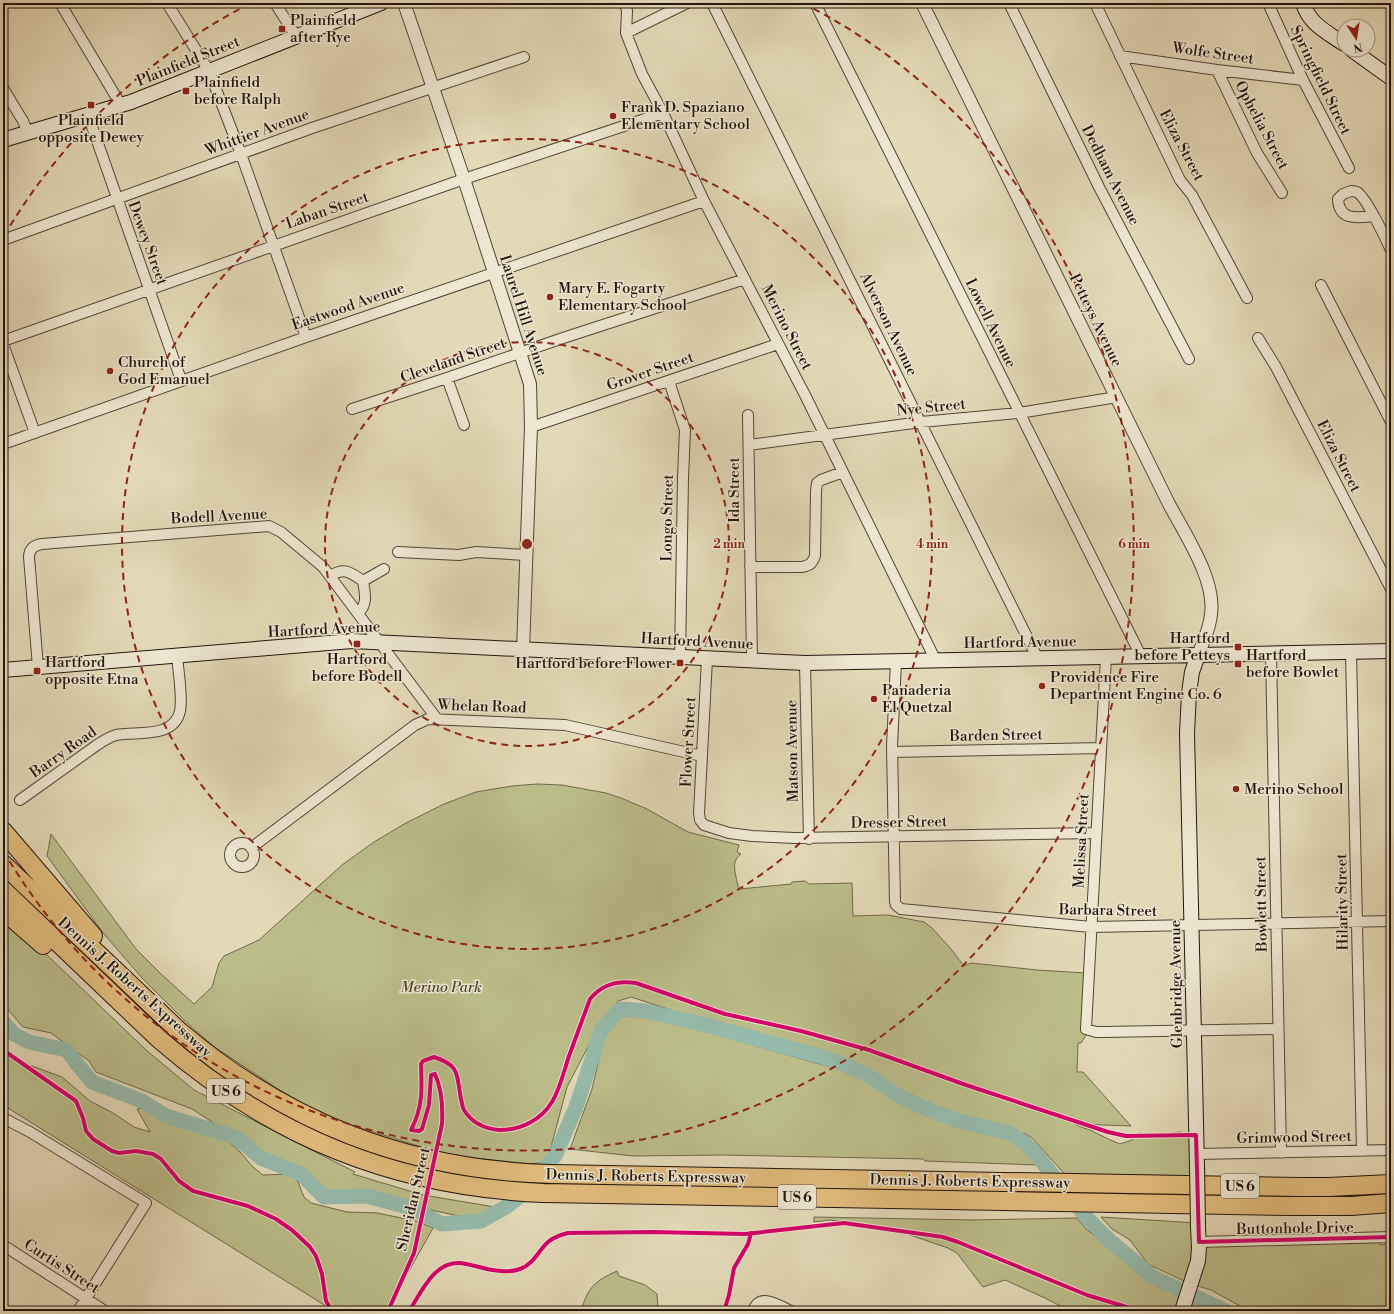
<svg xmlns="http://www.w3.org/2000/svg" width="1394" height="1314" font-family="'Libre Bodoni',serif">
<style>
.green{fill:#bbbd89;stroke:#6f684c}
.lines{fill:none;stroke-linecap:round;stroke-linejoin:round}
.river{stroke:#96baab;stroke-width:15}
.minor-casing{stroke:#534538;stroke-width:12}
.tertiary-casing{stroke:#534538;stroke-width:14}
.secondary-casing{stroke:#23140e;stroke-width:16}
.motorway-casing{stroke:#23140e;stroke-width:20}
.minor{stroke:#ede6d0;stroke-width:10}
.tertiary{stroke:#ede6d0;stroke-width:12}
.secondary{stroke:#ede6d0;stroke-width:14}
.motorway{stroke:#e2bc7c;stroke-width:18}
.secondary-bridge-casing{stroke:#23140e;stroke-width:16;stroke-linecap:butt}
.secondary-bridge{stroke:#ede6d0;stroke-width:14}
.cycleway-casing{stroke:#ede6d0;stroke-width:6}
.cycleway{stroke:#d6006c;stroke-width:4}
.ring{fill:none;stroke:#8f2418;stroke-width:2;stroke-dasharray:7 5}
.poi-dot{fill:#8f2418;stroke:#ede6d0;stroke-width:1.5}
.labels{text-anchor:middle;stroke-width:3;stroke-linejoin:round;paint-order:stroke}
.shield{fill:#ede6d0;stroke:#605348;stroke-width:1}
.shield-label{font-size:14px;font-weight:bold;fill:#23140e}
.poi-label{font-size:15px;fill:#23140e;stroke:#ede6d0;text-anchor:start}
.street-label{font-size:15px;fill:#23140e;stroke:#ede6d0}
.park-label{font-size:15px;font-style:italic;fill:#514733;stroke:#ede6d0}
.centre{fill:#8f2418;stroke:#ede6d0;stroke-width:2}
.ring-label{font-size:12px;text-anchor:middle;font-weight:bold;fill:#8f2418;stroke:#ede6d0;stroke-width:3;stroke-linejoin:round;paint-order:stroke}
</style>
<rect width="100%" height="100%" fill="#e3d9b7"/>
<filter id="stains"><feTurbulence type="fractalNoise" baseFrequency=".005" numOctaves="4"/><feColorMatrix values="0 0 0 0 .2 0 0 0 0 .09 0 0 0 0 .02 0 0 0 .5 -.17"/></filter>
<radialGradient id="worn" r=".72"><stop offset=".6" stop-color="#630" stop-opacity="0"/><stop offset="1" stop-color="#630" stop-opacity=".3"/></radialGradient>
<path class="green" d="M537,784L562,785L606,793L621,798L647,809L688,832L739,845L737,852L741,854C730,862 736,874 738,886L740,889L791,884L792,882L805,881L809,884L852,883L853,916L888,915L924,922L931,927L951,949L964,966L971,963L1037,970L1086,973L1088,1032L1081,1043H1078L1077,1072H1083L1131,1126L1075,1124C1079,1127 1085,1128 1090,1130C1100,1135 1110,1140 1120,1144L1132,1140L1139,1133L1155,1136L1179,1132L1194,1134L1198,1182L1070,1180L1032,1138L1024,1133L1010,1140C1022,1146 1031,1152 1037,1165L925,1161L923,1159L722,1155L633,1156L570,1149L592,1089L605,1034L610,1024L623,1013L633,1011L660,1015L739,1041L855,1074L874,1083L892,1098L946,1123L868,1074L631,997L618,1001L600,1024L567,1087L547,1162L531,1164L447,1155L316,1114L213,1046L186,1022L142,978L104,934L47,856L51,834L136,949L160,973L194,1004L212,987L219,963L224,956L259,940L342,865L374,842L406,823L444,804L476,792L512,786Z
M3,918L47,955L146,1050L194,1090L355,1172L353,1174L423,1195L495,1207L478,1216L463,1217L409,1205L343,1197L316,1185L301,1175L271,1160L192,1109L96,1072L89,1061L51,1033L23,1027L3,1004Z
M3,1044L20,1065L32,1066L62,1077L90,1101L113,1113L134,1127L150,1132L137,1109L152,1107L168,1113L201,1131L227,1140L241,1153L254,1168L263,1175L291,1174L298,1182L304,1197L311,1203L347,1212L377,1213L416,1221L433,1228L401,1285L399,1286L387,1311H334L3,1105Z
M814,1217L973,1220L1077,1218L1086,1229L1139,1270L1149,1281L1184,1299L1213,1306L1221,1311H1070L1045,1298L1005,1280L983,1287L957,1253L948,1248L910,1235L861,1224L830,1220L814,1222Z
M1101,1217L1197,1223L1199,1237L1379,1236L1380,1245L1391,1244V1311H1249L1211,1290L1188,1283L1148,1264L1130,1240L1112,1229Z
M617,1271L619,1276L645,1285L657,1294L658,1307L660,1311H581C588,1287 595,1281 617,1271Z"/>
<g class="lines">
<path class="river" d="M3,1022L14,1034L29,1042L67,1050L77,1064L92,1082L142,1101L166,1116L235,1137L261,1158L301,1174L324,1197L367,1196L411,1208L442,1224L481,1221L506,1207L525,1192L555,1156L576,1107L601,1031L620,1009L646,1011L709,1026L819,1056L845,1065L867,1075L897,1095L929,1110L959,1121L1009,1133L1026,1144L1039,1158L1088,1219L1110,1241L1153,1277L1226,1311"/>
<g class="minor-casing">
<path id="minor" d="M60,3L121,105
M167,3L209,71L241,154L306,337
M275,3L296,36
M625,3L627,11L626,33L642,74L663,113L704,201L805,395L936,661
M712,3L1038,659
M815,3L1141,656
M1009,3L1099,187L1189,359
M1095,3L1180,180L1192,195L1247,298
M1268,3L1303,80L1349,168
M626,33L687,3
M1120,56L1217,70L1303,80
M1217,70L1257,153L1282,193
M3,88L23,121L28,133
M88,115L181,380
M1373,216C1357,218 1339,221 1338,199L1343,194L1351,191C1353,191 1355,191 1357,192C1366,197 1386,239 1391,250
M3,240L312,128L524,57
M1321,285L1391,422
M1258,338L1276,367L1391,589
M3,341L464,179L663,113
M3,344L35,433
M447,378L464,425
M669,381L685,430L683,478L680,658
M352,409L447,378L563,338L745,279
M748,415L752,661
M531,427L778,344
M3,444L306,337L704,201
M749,445L921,422L1019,413L1117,397
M398,552L459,555L476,552L526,555
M750,567H802C810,565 812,564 815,556L816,491L817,483L821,480L843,472
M330,576C345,567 350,572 363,581C365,593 368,605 358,613
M363,581L384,569
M1351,652L1362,1151
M1271,654L1281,1153
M1106,657L1086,1029L1096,1032H1104L1278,1029
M707,659L699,813L700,820L704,825L729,833L752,836L795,838L1096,833
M896,662L892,746L895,902L896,905L901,909L1091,927L1391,921
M805,663L809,839
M38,667L29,557C29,549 34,545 42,544L269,526L281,532L323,567L437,719
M892,752L1101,748
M20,800L97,745C103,741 109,737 116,735C137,731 174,739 180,711C183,698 178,670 177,655
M230 855a12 12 0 1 1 24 0a12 12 0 1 1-24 0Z
M251,848L415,725L428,719L565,725L702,756
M3,1118L30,1132L146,1203L78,1311
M1197,1154L1391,1150
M1199,1242L1391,1237
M3,1245L105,1311
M753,1311C760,1292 778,1305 791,1311"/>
</g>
<g class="tertiary-casing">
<path id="tertiary" d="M404,3L464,179L530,384L531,427L523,650
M922,3L1169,504C1185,534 1216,580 1211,614C1210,629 1203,642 1198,655"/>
</g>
<g class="secondary-casing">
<path id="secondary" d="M1303,3C1309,24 1327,32 1344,44
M1352,50L1391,78
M3,140L131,102L381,3
M3,670L352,641L805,663L1391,651
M1197,1165L1187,733L1189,693L1192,672L1198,655
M1182,1311L1198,1261L1199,1248L1198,1226"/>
</g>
<g class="motorway-casing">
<path id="motorway" d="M3,831L93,936
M3,864L178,1030C287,1123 407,1170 551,1174L1298,1187H1328L1391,1184
M3,890L159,1039C272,1137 395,1187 544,1193L1289,1206H1351L1391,1203
M3,910L43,945"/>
</g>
<use href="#minor" class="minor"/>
<use href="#tertiary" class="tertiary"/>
<use href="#secondary" class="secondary"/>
<use href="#motorway" class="motorway"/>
<g class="secondary-bridge-casing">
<path id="secondary-bridge" d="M1197,1165L1198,1226"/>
</g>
<use href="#secondary-bridge" class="secondary-bridge"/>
<g class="cycleway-casing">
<path id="cycleway" d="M3,1050L76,1101L83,1118L86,1131L93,1139L112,1151L119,1153L136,1151L153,1154L161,1159L179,1181L193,1191L248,1206L276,1219L292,1230L310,1247L316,1256L322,1274L326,1301L332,1311
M388,1311L414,1253L442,1124C443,1107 442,1090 435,1074L431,1075L429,1105L422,1129L419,1131L411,1130C423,1107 422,1089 421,1064L423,1061L434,1057C461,1066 456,1074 461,1099C462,1102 462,1107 464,1110C472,1123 486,1129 500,1130C521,1130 541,1120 552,1102C560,1089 564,1071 569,1056C576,1037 583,1018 590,999C602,984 617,980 636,983L725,1014L801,1031L869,1050L966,1085L1108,1132L1126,1136L1196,1135L1199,1242L1391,1237
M409,1311C421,1293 434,1261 460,1263C469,1264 478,1267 487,1269C498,1271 509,1273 520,1269C534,1264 538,1251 548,1242C554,1237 560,1235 568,1233L652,1232L745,1234L844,1223L943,1237L958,1242L1087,1295L1140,1311
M724,1311L729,1295L734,1268L748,1244L751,1233"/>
</g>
<use href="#cycleway" class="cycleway"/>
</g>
<g class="ring">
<circle cx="527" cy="544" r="202"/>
<circle cx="527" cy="544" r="405"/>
<path d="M4 236A607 607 0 0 1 251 3M803 3A607 607 0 1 1 4 852"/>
</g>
<g class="poi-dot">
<rect x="278" y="25" width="8" height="8" rx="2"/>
<rect x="182" y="87" width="8" height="8" rx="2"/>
<rect x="87" y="101" width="8" height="8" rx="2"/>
<circle cx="613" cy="116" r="4"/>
<circle cx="550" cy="297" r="4"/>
<circle cx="110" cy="371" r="4"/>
<rect x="353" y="640" width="8" height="8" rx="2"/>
<rect x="1234" y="643" width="8" height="8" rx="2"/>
<rect x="676" y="659" width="8" height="8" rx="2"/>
<rect x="1234" y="660" width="8" height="8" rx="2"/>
<rect x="33" y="667" width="8" height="8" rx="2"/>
<circle cx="1042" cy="686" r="4"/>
<circle cx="874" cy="699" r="4"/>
<circle cx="1236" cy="789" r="4"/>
</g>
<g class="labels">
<g class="shield">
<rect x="207" y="1079" width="38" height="24" rx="3"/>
<rect x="1221" y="1174" width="38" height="24" rx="3"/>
<rect x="778" y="1185" width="38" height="24" rx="3"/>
</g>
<g class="shield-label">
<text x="226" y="1096">US 6</text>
<text x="1240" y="1191">US 6</text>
<text x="797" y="1202">US 6</text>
</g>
<g class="poi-label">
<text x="290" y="25">Plainfield<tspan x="290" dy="17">after Rye</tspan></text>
<text x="194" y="87">Plainfield<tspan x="194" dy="17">before Ralph</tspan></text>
<text x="621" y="112">Frank D. Spaziano<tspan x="621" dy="17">Elementary School</tspan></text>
<text x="91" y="125" text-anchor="middle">Plainfield<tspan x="91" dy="17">opposite Dewey</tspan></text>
<text x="558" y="293">Mary E. Fogarty<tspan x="558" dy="17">Elementary School</tspan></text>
<text x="118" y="367">Church of<tspan x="118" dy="17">God Emanuel</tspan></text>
<text x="1230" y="643" text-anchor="end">Hartford<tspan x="1230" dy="17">before Petteys</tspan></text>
<text x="1246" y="660">Hartford<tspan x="1246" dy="17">before Bowlet</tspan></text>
<text x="357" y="664" text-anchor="middle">Hartford<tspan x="357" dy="17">before Bodell</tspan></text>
<text x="45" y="667">Hartford<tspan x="45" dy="17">opposite Etna</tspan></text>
<text x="672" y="668" text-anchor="end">Hartford before Flower</text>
<text x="1050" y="682">Providence Fire<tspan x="1050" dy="17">Department Engine Co. 6</tspan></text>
<text x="882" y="695">Panaderia<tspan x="882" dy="17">El Quetzal</tspan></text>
<text x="1244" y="794">Merino School</text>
</g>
<g class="street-label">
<text transform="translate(1213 53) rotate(8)" y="5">Wolfe Street</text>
<text transform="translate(188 61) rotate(-22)" y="5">Plainfield Street</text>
<text transform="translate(1321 80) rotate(64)" y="5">Springfield Street</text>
<text transform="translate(1262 125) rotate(62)" y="5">Ophelia Street</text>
<text transform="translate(257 132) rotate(-20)" y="5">Whittier Avenue</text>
<text transform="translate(1182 145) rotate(62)" y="5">Eliza Street</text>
<text transform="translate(1111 175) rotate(63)" y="5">Dedham Avenue</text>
<text transform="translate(327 210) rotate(-19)" y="5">Laban Street</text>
<text transform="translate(148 243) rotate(70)" y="5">Dewey Street</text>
<text transform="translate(348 306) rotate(-19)" y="5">Eastwood Avenue</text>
<text transform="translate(524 315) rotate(72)" y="5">Laurel Hill Avenue</text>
<text transform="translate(1096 320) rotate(64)" y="5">Petteys Avenue</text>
<text transform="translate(991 323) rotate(64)" y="5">Lowell Avenue</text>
<text transform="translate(889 324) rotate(64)" y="5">Alverson Avenue</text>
<text transform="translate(787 327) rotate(63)" y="5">Merino Street</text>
<text transform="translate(453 360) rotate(-19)" y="5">Cleveland Street</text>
<text transform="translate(650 371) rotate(-19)" y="5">Grover Street</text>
<text transform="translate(931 407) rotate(-6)" y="5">Nye Street</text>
<text transform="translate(1339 456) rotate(63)" y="5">Eliza Street</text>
<text transform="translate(734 490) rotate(-90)" y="5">Ida Street</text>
<text transform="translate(219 516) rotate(-3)" y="5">Bodell Avenue</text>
<text transform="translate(667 518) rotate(-89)" y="5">Longo Street</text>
<text transform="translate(324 629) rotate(-3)" y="5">Hartford Avenue</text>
<text transform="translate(697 641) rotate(3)" y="5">Hartford Avenue</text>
<text transform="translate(1020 642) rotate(-1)" y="5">Hartford Avenue</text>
<text transform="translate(482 706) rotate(2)" y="5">Whelan Road</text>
<text transform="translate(996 735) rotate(-1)" y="5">Barden Street</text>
<text transform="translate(688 742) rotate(-87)" y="5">Flower Street</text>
<text transform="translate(792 751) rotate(-91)" y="5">Matson Avenue</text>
<text transform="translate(63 752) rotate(-35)" y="5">Barry Road</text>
<text transform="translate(899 822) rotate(-1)" y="5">Dresser Street</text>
<text transform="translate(1081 841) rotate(-87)" y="5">Melissa Street</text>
<text transform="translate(1342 902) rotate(-91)" y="5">Hilarity Street</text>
<text transform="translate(1261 904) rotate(-91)" y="5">Bowlett Street</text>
<text transform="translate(1108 910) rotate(1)" y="5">Barbara Street</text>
<text transform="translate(1176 984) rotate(-91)" y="5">Glenbridge Avenue</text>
<text transform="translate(135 987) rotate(42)" y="5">Dennis J. Roberts Expressway</text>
<text transform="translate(1294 1137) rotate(-1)" y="5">Grimwood Street</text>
<text transform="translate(646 1176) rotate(1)" y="5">Dennis J. Roberts Expressway</text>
<text transform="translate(970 1181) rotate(1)" y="5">Dennis J. Roberts Expressway</text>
<text transform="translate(413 1199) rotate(-77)" y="5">Sheridan Street</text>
<text transform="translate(1295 1228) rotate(-1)" y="5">Buttonhole Drive</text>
<text transform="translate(62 1266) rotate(33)" y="5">Curtis Street</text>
</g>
<g class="park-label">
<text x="441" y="992">Merino Park</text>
</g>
</g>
<circle cx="527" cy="544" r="6" class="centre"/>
<g class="ring-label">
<text x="729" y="548">2 min</text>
<text x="932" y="548">4 min</text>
<text x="1134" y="548">6 min</text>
</g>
<rect width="1394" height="1314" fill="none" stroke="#e3d9b7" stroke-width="16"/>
<rect x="4" y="4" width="1386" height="1306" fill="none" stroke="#23140e" stroke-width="2"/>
<rect x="8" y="8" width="1378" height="1298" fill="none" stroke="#23140e"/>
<g transform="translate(1356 38) rotate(168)"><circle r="19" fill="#ede6d0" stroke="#9c9282"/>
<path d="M0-3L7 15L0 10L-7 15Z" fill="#8f2418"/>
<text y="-6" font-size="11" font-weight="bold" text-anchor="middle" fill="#23140e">N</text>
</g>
<rect width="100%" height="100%" filter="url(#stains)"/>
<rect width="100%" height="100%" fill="url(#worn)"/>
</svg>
